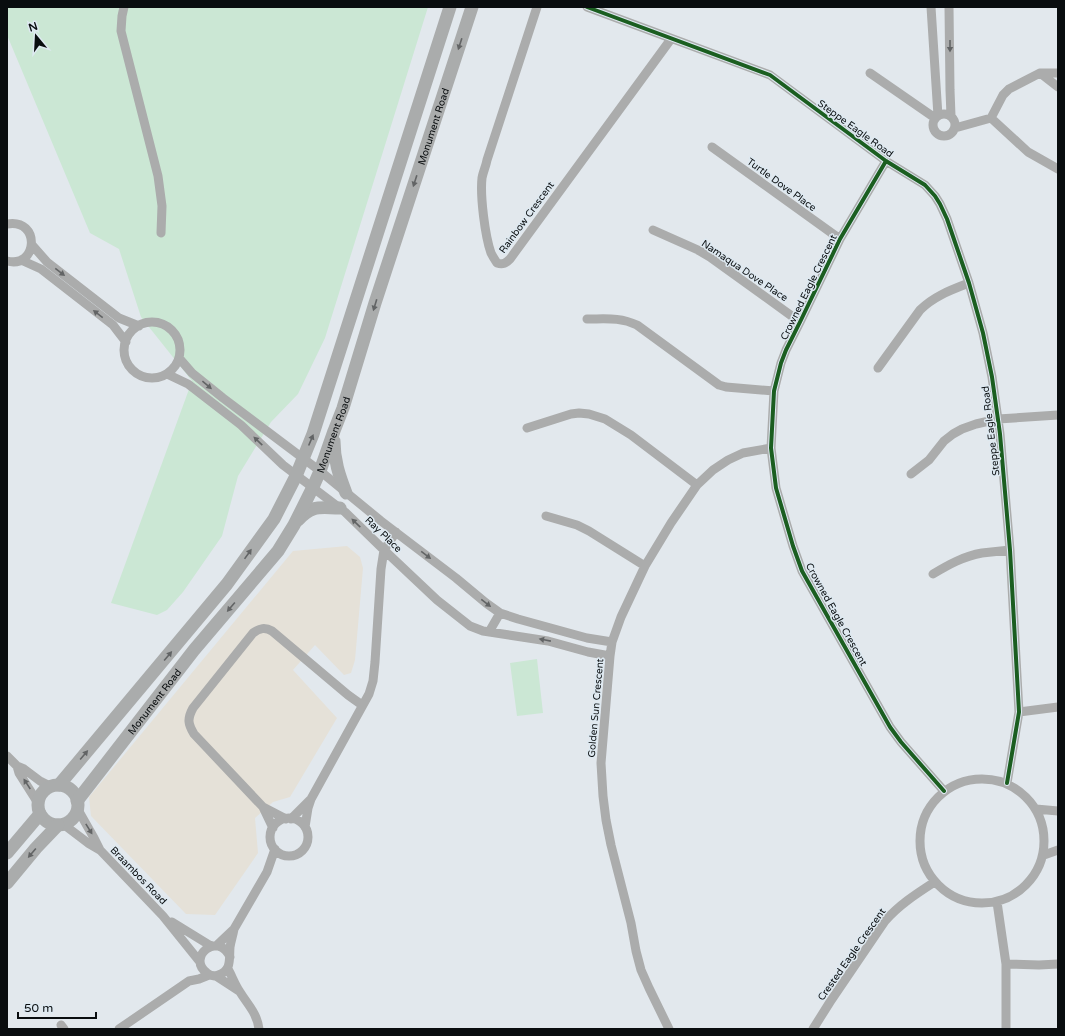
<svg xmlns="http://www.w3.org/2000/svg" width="1065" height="1036" font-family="'Varela Round',sans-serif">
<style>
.commercial{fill:#e5e1d8}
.green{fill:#cbe7d4}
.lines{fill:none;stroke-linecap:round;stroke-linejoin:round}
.street{stroke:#abacac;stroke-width:9}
.secondary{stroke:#aaacac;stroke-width:13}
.cycleway-casing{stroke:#dee9f1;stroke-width:6}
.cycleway{stroke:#1b5e20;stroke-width:4}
.oneway{fill:#626465}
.labels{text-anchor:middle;stroke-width:3;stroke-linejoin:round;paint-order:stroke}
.street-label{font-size:10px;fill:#090d0f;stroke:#dee9f1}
</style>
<rect width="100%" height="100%" fill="#e2e8ed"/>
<path class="commercial" d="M347,546L360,557L363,568L355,660L351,673L344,675L315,645L293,670L337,718L290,797L273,802L255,818L258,853L215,915L186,914L91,816L89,797L293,551Z"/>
<path class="green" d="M7,7H428L325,338L298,394L271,422L238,476L222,536L183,592L167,610L157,615L111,603L192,381L141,317L119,249L90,233L7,35Z
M537,659L543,713L517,716L510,663Z"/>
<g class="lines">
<path class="street" d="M124,7L122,16L121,31L158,176L162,206L161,233
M537,7L487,160C486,166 483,172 482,178C480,196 485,236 491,253C493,257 495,260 497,263C503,265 506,263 510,259L671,39
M587,7L770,75L886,161L925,185L935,196L940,204L947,219L969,283L983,333L992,377L1000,434L1010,550L1019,712L1007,783
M931,7L938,116
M949,7L950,90L951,116
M870,73L935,118
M1040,73L1058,87
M933 125a11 11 0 1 1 22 0a11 11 0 1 1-22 0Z
M991,118L1028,152L1058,169
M955,128L991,118L1003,95L1009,89L1040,73H1058
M712,147L840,239
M886,161L840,239L800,322L786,350L781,363L774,391L771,448L776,488L793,546L802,571L890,727L901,742L944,791
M7,224C41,218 38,269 7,261
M653,230L698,250L710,257L800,322
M32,245L47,262L119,318L139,326
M21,260L41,269L113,325L126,342
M587,319C606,319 620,317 637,325L719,385L726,387L774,391
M124 350a28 28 0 1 1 56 0a28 28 0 1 1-56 0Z
M179,358L192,373L223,398L320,471L381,521L456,578L486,603L500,613L518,619L587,638L612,642
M878,368L920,310C934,296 951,290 969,283
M167,374L188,384L241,425L283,465L345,512L384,550L437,600L470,626L483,631L548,641L588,652L610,656
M527,428L571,414L579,413L589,414L605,419L631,435L697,485
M911,474L929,460L944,441L953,434L962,429L976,424L998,419L1058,415
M546,516L577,525L589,531L645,566
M933,574C948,565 964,556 982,553C991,552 1001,551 1010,550
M489,632L500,613
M1019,712L1058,707
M7,756L17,766L24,769L40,781L50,786
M17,766L19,773L38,803
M920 841a62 62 0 1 1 124 0a62 62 0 1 1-124 0Z
M263,807L273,828
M77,808L94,838L100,850
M1036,809L1058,811
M270 837a19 19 0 1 1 38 0a19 19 0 1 1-38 0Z
M286,819L263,807L194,734C188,724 187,719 193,708L253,633C260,628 265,627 272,631L348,695L362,705
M291,819L310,800
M63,824L88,843L100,850L163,916L200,962
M305,827L308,808L311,799L369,694L373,681L375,662L381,569L384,550L396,532
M1044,855L1058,850
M997,902L1006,964V1029
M172,922L211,946
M216,946L234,929L267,872L275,849
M230,957C218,930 186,958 207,973C211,976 214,977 218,975C232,971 229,959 230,947C231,941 233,935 234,929
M1006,964L1039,965L1058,964
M228,969C232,976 235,985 240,992C248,1005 257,1013 259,1029
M216,976L239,991
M61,1025L64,1029
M119,1029L189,981L199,979L209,975
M669,1029L649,988L641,970L636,951L631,923L611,845L606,820L603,796L601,763L610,656L612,642L621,617L645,566L671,523L697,485L713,470L728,460L743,453L771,448
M813,1029L830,1002L885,921C899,905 916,894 933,883"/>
<g class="secondary">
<path d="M334,441C334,460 339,475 346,493"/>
<path d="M298,520C313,504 320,508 340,508"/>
<path d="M59,785L227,584L274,519L296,476L313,434L450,7"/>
<circle cx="58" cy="805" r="20"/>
<path id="s1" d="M77,801L194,650L278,551L294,525L313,487L320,471L334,431L343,408L375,303L472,7"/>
<path d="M7,853L40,814"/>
<path d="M7,883L36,848L58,825"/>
</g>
<g class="cycleway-casing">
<path id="cycleway" d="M587,7L770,75L886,161L925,185L935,196L940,204L947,219L969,283L983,333L992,377L1000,434L1010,550L1019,712L1007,783
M886,161L840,239L800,322L786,350L781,363L774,391L771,448L776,488L793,546L802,571L890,727L901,742L944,791"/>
</g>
<use href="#cycleway" class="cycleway"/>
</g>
<defs><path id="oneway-solid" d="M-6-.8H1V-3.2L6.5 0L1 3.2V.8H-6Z"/></defs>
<g class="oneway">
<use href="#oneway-solid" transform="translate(460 44) rotate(108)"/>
<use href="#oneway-solid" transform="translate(950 46) rotate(90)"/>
<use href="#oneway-solid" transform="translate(415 181) rotate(108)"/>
<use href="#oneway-solid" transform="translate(60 272) rotate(38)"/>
<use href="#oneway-solid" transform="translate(375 305) rotate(107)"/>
<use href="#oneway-solid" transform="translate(98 314) rotate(-142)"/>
<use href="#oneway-solid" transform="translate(207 385) rotate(40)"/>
<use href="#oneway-solid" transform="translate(311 440) rotate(-67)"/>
<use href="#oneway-solid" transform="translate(258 441) rotate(-136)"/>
<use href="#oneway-solid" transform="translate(356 523) rotate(-136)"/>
<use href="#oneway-solid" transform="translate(248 554) rotate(-55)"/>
<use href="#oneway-solid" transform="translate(426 555) rotate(37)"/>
<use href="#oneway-solid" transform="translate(486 603) rotate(38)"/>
<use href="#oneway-solid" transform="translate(231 607) rotate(130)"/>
<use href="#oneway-solid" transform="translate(545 640) rotate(-169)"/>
<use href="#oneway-solid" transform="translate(168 656) rotate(-50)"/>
<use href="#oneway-solid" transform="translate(84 755) rotate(-50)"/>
<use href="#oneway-solid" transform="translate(27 784) rotate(-123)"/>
<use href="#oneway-solid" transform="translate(89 829) rotate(58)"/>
<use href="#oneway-solid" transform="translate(32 853) rotate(130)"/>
</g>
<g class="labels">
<g class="street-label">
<text dy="4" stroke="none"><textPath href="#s1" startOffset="774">Monument Road</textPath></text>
<text transform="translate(856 128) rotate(36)" y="4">Steppe Eagle Road</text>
<text transform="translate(782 184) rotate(36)" y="4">Turtle Dove Place</text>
<text transform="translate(526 217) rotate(-54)" y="4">Rainbow Crescent</text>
<text transform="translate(745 270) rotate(34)" y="4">Namaqua Dove Place</text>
<text transform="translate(808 287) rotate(-64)" y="4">Crowned Eagle Crescent</text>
<text transform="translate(990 431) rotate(-97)" y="4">Steppe Eagle Road</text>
<text dy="4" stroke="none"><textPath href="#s1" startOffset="450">Monument Road</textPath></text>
<text transform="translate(384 534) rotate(44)" y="4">Ray Place</text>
<text transform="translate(837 614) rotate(61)" y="4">Crowned Eagle Crescent</text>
<text dy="4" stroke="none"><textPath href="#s1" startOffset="126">Monument Road</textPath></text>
<text transform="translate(595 708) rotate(-85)" y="4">Golden Sun Crescent</text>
<text transform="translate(139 875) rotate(46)" y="4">Braambos Road</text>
<text transform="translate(851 954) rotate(-55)" y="4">Crested Eagle Crescent</text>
</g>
</g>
<rect width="1065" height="1036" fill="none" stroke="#090d0f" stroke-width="16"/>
<g transform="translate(36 36) rotate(342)" stroke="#dee9f1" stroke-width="3" paint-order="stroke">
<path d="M0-3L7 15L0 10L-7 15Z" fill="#090d0f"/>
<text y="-6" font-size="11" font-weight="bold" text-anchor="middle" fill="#090d0f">N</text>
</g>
<path d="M18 1012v6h78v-6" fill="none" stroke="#090d0f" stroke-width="2"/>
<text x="24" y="1012" font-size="12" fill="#090d0f" stroke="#dee9f1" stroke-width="3" paint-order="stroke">50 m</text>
</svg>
